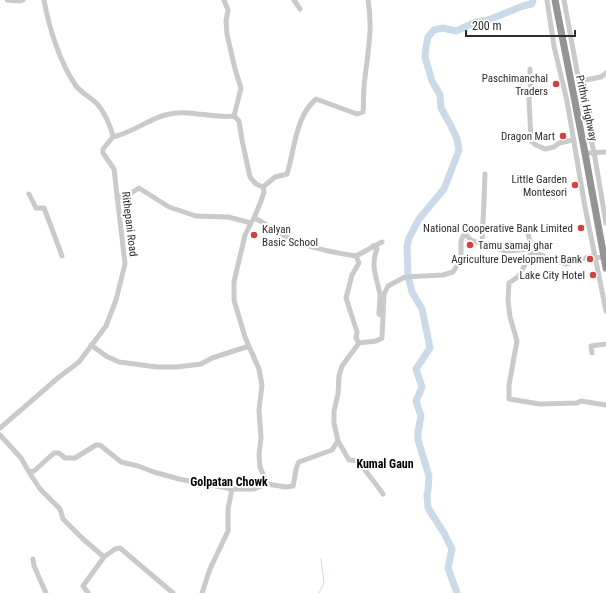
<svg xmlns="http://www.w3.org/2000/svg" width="606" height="593" font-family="'Roboto Condensed',sans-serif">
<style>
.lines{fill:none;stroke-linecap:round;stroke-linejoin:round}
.stream{stroke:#cadae8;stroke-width:1}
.river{stroke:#cadae8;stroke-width:7}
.minor{stroke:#cacaca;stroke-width:5}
.highway{stroke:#949494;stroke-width:7}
.poi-dot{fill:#d53f40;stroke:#fff;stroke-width:1.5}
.labels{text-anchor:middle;stroke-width:4;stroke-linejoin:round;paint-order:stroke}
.poi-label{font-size:11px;fill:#2d2d2d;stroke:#fff;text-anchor:end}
.street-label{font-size:11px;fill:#2d2d2d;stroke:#fff}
.neighbourhood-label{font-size:12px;font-weight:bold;fill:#000;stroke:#fff}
</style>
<rect width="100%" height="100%" fill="#fff"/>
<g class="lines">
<path class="stream" d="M319,593L324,583L321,559"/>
<path class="river" d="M457,593L448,568L452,549L444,533L428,508L427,495L428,490L429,476L418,440V432L421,416L416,401L422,387L416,369L430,348L422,309L412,292L408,276L407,246L409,238L419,219L444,189L459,150L457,139L451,126L441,108L440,95L432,81L425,57L426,47L428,37L434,30L443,28L456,31L476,22L488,20L523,6L532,4L533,0"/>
<path class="minor" d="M7,0L19,1L23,0
M224,0L228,10L226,21L227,34L235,69L241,88L234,116
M294,0L300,9
M547,0L554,46L567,101L585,207L606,311
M564,0L586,120L594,152L606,223
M530,69L531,91L529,99L531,141L536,145L545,149L554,147L559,143L573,140
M580,81L601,77L606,73
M113,137C132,133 147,120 165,115C188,108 211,119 234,116L239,121L242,140L250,177L256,184L263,187L264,192L261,201L254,218
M585,153L606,152
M263,187L275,177L287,174C295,149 295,117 316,99L357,114L363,112C364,101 363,89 365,78C368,50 373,28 368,0
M29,194L36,208H44C50,224 56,239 62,256
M253,220L254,218C264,222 272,229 281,234C304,247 330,252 356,256
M528,233L532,251L519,276L509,283L508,300L510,317L517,341L509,385V399L540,404L577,403L581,401L606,405
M382,242L356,256L359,263L352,275L346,298L357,332L356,338L359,343L342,366L339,376L338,394L334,411V423L338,441L349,460L359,461C366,473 375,482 383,494
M482,244L484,200L485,174
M383,316L384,294L388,286L405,277L443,275L453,272L461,259V241L463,236L465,234L471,240L487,246L507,251L528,249L550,259L566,264L592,256L604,258
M359,343L376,341L382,338L383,316L379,314C379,308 380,301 380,295C377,277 370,267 377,249L373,246
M91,345L106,356L119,362L157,367H177L201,364L212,358L249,346
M592,353L591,346L606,344
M0,428L59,377L79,362L106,326L116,300L125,264L114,169L103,153V149L113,137C111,127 103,108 95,102C88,96 82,93 76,86C60,63 49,28 44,0
M0,435L21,458L29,472L34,471L54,453H59L65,458H75L96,445H100L121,462L138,466L154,472L179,479L232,489H254L267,484L260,467L259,454L261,438L259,410L262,385L259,369L245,337L234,300V282L245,235L251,223L228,217L196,216L169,207L139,188L128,195L117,198
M29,472L40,489L60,509L63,519L82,538L104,557L115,549L120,548L173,593
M267,484L286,487L293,486C295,479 295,467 299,462L332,450L338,441
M33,559L34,566L46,593
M88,593L83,586L104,557
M202,593L210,569L228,531V509L232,489"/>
<path class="highway" d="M555,0L585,153L606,268"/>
</g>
<g class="poi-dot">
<circle cx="556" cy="84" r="4"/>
<circle cx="563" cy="136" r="4"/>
<circle cx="575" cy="185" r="4"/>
<circle cx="581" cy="228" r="4"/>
<circle cx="254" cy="235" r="4"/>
<circle cx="470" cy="245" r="4"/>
<circle cx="590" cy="259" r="4"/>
<circle cx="593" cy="275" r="4"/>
</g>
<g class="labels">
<g class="poi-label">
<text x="548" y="82">Paschimanchal<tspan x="548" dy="13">Traders</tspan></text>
<text x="555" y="140">Dragon Mart</text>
<text x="567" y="183">Little Garden<tspan x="567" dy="13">Montesori</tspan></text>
<text x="573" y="232">National Cooperative Bank Limited</text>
<text x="262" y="233" text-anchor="start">Kalyan<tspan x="262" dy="13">Basic School</tspan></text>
<text x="478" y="249" text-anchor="start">Tamu samaj ghar</text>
<text x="582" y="263">Agriculture Development Bank</text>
<text x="585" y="279">Lake City Hotel</text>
</g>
<g class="street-label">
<text transform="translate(587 108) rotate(78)" y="4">Prithvi Highway</text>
<text transform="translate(130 224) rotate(83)" y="4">Rithepani Road</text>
</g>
<g class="neighbourhood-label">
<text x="385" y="468">Kumal Gaun</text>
<text x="229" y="486">Golpatan Chowk</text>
</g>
</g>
<path d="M466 30v6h109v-6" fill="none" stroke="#2d2d2d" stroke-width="2"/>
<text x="472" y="30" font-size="12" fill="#2d2d2d" stroke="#ffffff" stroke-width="3" paint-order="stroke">200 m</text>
</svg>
